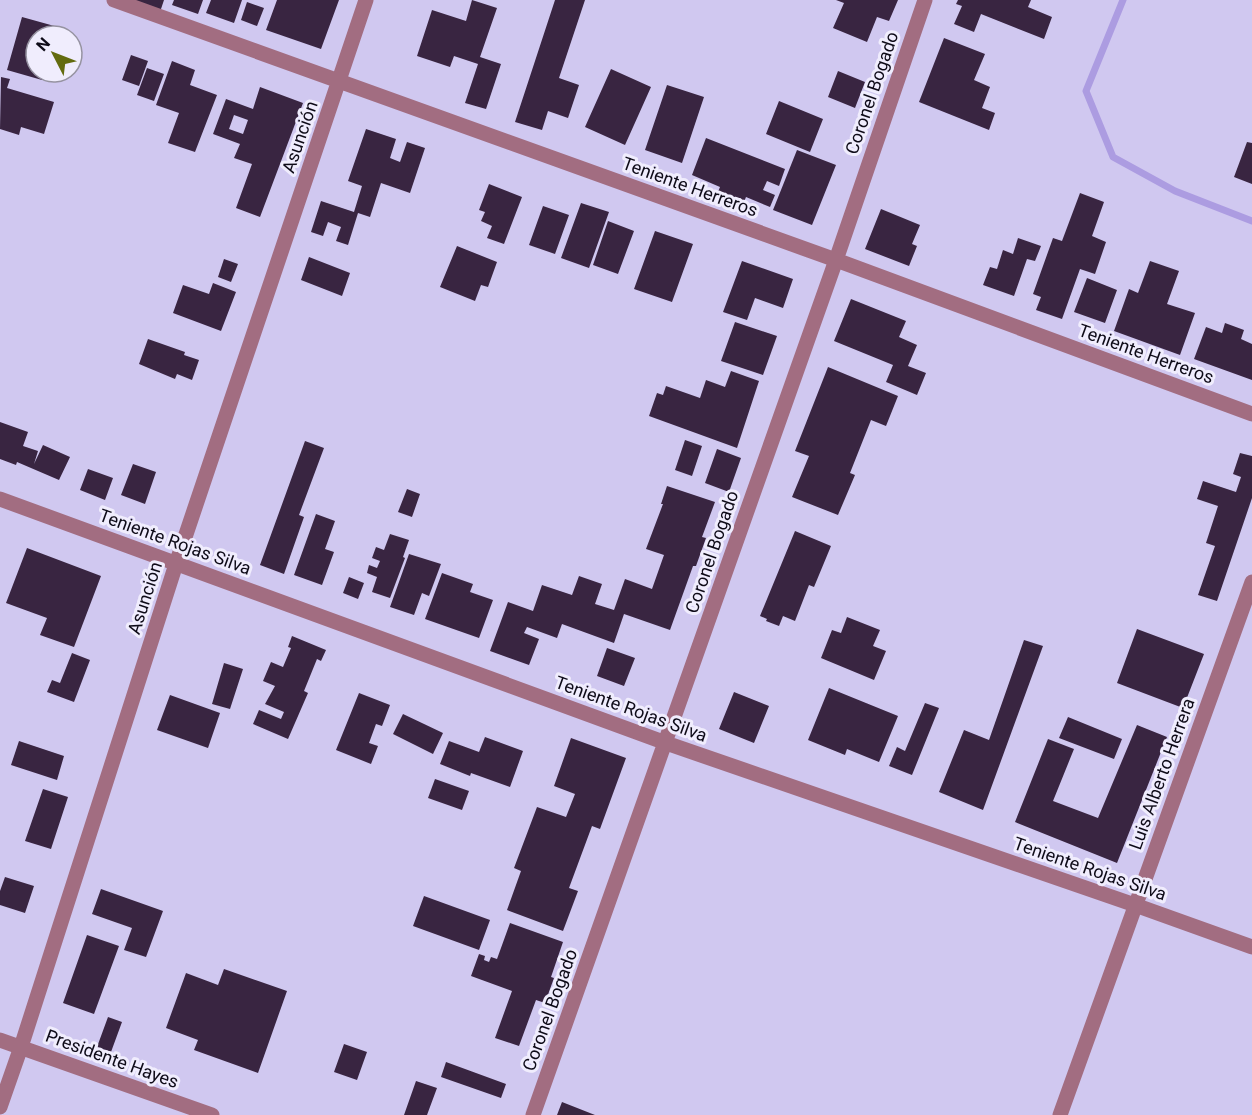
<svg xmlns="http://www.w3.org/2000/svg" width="1252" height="1115" font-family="Roboto,sans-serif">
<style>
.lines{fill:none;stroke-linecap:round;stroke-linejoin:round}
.stream{stroke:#ac9ce1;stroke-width:7}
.building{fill:#392541;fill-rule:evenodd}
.minor{stroke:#a26d81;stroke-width:15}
.labels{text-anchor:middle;stroke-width:6;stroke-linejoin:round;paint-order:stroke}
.street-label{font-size:18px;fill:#0e0b18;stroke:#f0edfd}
</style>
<rect width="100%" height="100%" fill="#d0c8f0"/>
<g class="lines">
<path class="stream" d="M1123,0L1086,91L1113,157L1175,191L1252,221"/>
</g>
<path class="building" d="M133,0H164L160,12Z
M174,0H203L198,14L172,5Z
M211,0H242L234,23L206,13Z
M277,0H339L321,49L266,30Z
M472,0L497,8L480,57L501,64L486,109L465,103L478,64L454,56L450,67L417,56L432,10L466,21Z
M555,0H585L559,78L579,85L568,118L548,111L542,130L515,122Z
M836,0H898L889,21L877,17L867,42L833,28L844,3Z
M958,0H1031L1028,7L1052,17L1044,39L981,14L974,32L954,24L962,6L956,4Z
M247,2L264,8L257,26L241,20Z
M22,17L58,27L55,36H36V72H45L42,80L7,70Z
M944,38L985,54L974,80L990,87L982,108L995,113L989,130L919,102Z
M131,55L148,61L139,86L122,80Z
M172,61L195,70L190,85L217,95L195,152L168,143L179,113L156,105Z
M147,68L164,74L154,101L137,95Z
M611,69L651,87L625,145L585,127Z
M838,71L865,82L855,108L828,97Z
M1,77L10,79L7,88L54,102L44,134L21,127L19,135L0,129Z
M667,85L704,97L682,163L645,150Z
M260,87L303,103L260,217L236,208L252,164L234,158L240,144L213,134L226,99L253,109ZM234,115L248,120L243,134L229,129Z
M779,101L823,119L810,152L766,134Z
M366,129L396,139L390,158L400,162L407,142L425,148L410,193L381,183L370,217L358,213L348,245L336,241L341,227L328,222L323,236L311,232L321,201L354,212L362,186L348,181Z
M706,138L785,169L779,186L767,181L763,190L775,195L770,207L746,197L740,212L714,202L720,187L692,175Z
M1247,142L1252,143V184L1234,177Z
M797,150L836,165L812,225L773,210Z
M489,184L522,197L504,244L487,238L492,226L481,221L485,212L479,210Z
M1080,193L1104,202L1092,236L1106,242L1095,274L1080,269L1062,319L1036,310L1041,297L1033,294L1053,238L1062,241Z
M581,203L609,212L589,268L561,258Z
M543,206L569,215L555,254L529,245Z
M881,209L920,225L912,244L917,246L909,266L865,249Z
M608,221L634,231L618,274L593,265Z
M655,231L693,244L672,302L634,289Z
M1018,238L1041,246L1035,261L1027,259L1014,296L983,285L990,267L997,269L1003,250L1013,254Z
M457,246L497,262L488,287L481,285L475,301L440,287Z
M309,257L350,273L342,296L301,280Z
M224,259L238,264L231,282L218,277Z
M742,261L793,279L783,308L755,298L747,320L723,312Z
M1150,261L1179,271L1167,304L1195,313L1180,355L1114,331L1129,289L1138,293Z
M1087,278L1117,290L1105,323L1074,312Z
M213,283L236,292L221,331L173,313L183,285L209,294Z
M851,299L906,321L899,337L917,345L908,366L926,373L917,395L886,382L893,365L834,341Z
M735,322L777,336L763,375L721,361Z
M1225,323L1244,330L1241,339L1252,344V380L1194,359L1206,327L1222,333Z
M148,339L185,352L184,355L199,360L192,380L177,374L175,379L139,364Z
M828,367L898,396L886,426L871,420L850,473L855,475L838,515L792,497L809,456L795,451Z
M731,371L759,381L737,448L649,416L657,393L663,395L666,386L700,398L706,380L725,387Z
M0,422L28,432L23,446L38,451L34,464L43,445L70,457L59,480L17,462L16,465L0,459Z
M685,440L702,446L692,476L675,470Z
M305,441L324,448L299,515L304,517L284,574L260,565Z
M717,449L741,458L729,492L705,483Z
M1240,453L1252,456V498L1217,601L1198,595L1215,546L1206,543L1218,506L1197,499L1203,481L1236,492L1241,477L1233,474Z
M133,464L156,472L145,504L121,495Z
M88,469L113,478L105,500L80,490Z
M667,486L715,502L702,537L706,538L696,566H693L670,630L624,614L614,643L562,624L557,638L527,627L524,633L539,639L529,665L490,651L508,602L533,611L542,585L572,595L579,576L602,584L595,604L614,610L625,579L652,589L664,555L646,549L663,504H661Z
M407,489L420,494L412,517L398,512Z
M316,514L335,521L325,549L334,552L322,585L294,575Z
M795,531L831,546L814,587L809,585L795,621L783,616L779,626L766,621L767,619L760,616Z
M390,534L409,540L403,557L405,558L390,598L372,592L377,577L367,573L369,565L377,568L380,561L372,558L376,547L384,550Z
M27,548L101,576L74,647L40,635L47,618L6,603Z
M409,554L441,564L429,596L422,593L414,615L390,607Z
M442,573L473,584L470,592L493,600L479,638L425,619Z
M349,577L364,583L358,599L343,593Z
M847,617L880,630L873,646L886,651L874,680L821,658L832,630L841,633Z
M1137,629L1204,654L1183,708L1117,683Z
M292,636L326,650L321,661L317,659L304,691L308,693L288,739L253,724L259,710L281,719L284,712L265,704L275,686L263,681L271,662L283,667L291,648L288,647Z
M1024,640L1043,646L983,810L939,792L964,730L989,740Z
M607,648L635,658L624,686L597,676Z
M72,653L90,660L74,702L47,692L52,680L60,683Z
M224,663L243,669L230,709L212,704Z
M829,688L898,716L879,762L847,749L845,755L808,740Z
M734,692L769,706L754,743L719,729Z
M359,693L390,705L382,726L376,724L369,743L378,746L371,764L336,750Z
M170,695L220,713L208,748L157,730Z
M925,703L939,708L912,775L889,766L897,747L905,751Z
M403,714L443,733L433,754L393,734Z
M1068,717L1122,739L1114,759L1059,738Z
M1137,725L1167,737L1117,863L1015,822L1048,739L1074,749L1053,801L1098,818Z
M485,737L523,751L510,787L471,773L470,776L440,764L449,741L479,752Z
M571,738L626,758L600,829L592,826L569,888L578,891L563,931L507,910L521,871L514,868L537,807L566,817L575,794L554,786Z
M19,741L64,756L57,780L11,765Z
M435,779L469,791L462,810L428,798Z
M43,789L68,797L51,849L25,841Z
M5,877L34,886L25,913L0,905V891Z
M101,889L163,911L146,957L124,950L132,928L92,914Z
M424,896L490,920L479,950L413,926Z
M510,923L563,942L551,977L554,978L545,1003L536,1000L519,1046L495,1038L512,991L471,976L479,954L485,956L484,960L489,962L491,957L497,959Z
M87,935L119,946L94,1014L63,1003Z
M224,969L287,991L258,1073L194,1050L198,1040L166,1028L186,973L218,985Z
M108,1017L122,1022L111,1052L97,1047Z
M344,1044L367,1052L357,1080L334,1072Z
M446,1062L506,1084L501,1098L441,1077Z
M416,1081L437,1088L427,1115H404Z
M562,1102L595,1115H557Z"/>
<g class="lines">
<path class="minor" d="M114,0L836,260L1252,414
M0,499L666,743L1135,905L1252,947
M0,1040L212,1115
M0,1107L21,1047L176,564L366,0
M533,1115L836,260L925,0
M1060,1115L1252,582"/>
</g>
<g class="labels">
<g class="street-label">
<text transform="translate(872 93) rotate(-71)" y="6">Coronel Bogado</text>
<text transform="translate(300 137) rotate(-71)" y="6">Asunción</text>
<text transform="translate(690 187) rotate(20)" y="6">Teniente Herreros</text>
<text transform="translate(1146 354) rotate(20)" y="6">Teniente Herreros</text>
<text transform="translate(175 542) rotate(20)" y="6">Teniente Rojas Silva</text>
<text transform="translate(712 552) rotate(-71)" y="6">Coronel Bogado</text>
<text transform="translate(145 598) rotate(-72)" y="6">Asunción</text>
<text transform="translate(631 709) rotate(20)" y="6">Teniente Rojas Silva</text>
<text transform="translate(1162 774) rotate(-70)" y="6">Luis Alberto Herrera</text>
<text transform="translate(1090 869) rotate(19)" y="6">Teniente Rojas Silva</text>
<text transform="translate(550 1010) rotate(-70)" y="6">Coronel Bogado</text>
<text transform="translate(112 1059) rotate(20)" y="6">Presidente Hayes</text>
</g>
</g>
<g transform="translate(54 54) rotate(312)"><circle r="28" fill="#f0edfd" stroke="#9693a1" stroke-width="1.5"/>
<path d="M0-4.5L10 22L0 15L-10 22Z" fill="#636b0f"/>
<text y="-9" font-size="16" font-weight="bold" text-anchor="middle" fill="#0e0b18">N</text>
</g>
</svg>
